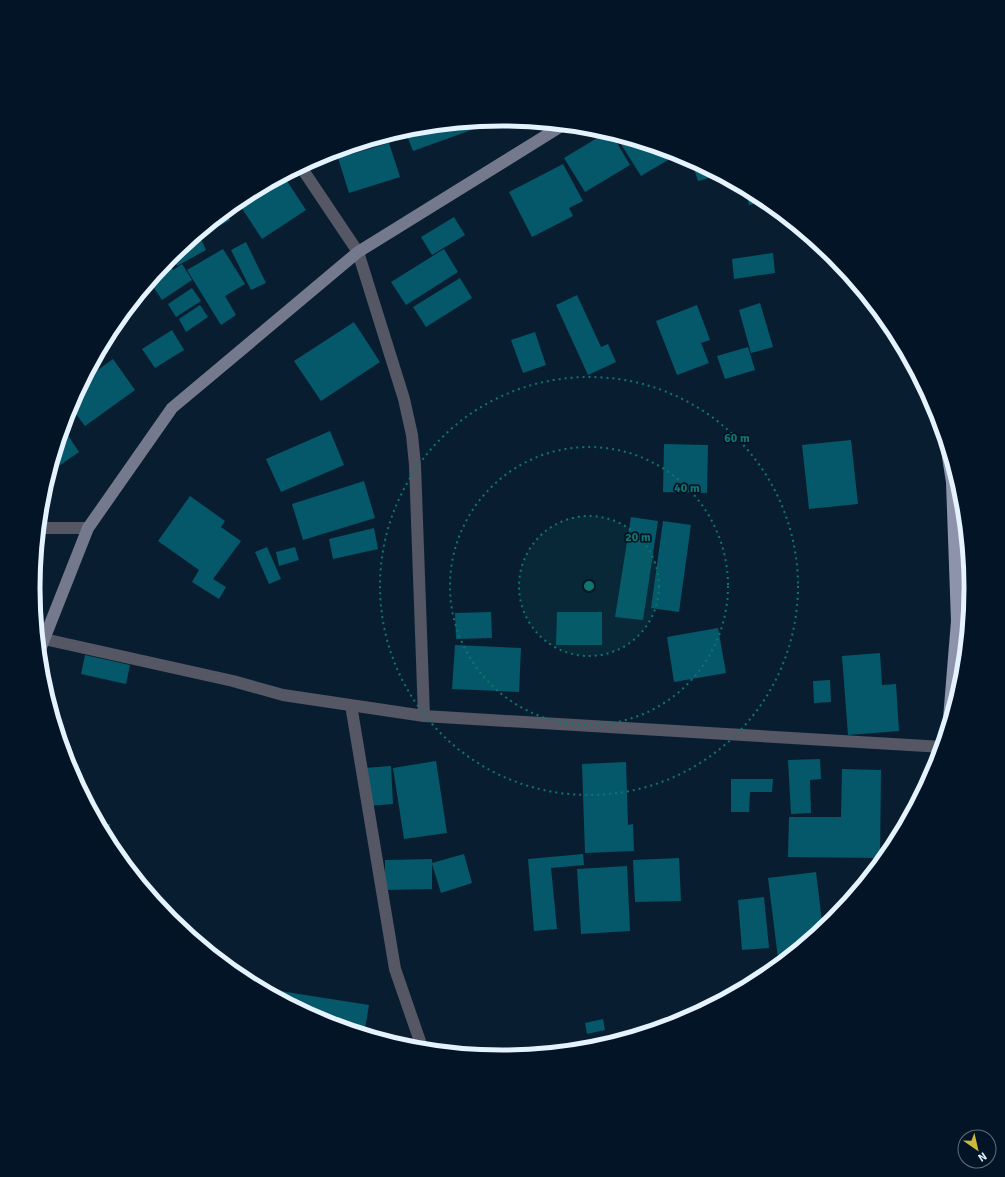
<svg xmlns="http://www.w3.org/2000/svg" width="1005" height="1177" font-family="Signika,sans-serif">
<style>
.building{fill:#055869}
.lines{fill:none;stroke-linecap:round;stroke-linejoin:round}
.street{stroke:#555764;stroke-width:12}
.secondary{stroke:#75798d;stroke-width:12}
.primary{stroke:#8e93ac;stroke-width:12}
.ring{fill:none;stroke:#0f766e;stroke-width:2;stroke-dasharray:2 4}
.rim{fill:none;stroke:#e5f2ff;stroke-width:5}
.centre{fill:#0f766e;stroke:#021426;stroke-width:2}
.ring-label{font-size:12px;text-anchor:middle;font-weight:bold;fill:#0f766e;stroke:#021426;stroke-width:3.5;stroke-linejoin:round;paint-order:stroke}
</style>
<rect width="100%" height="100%" fill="#081e30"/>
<path class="building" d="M475,122L477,128L413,151L406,133L422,127Z
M607,132L611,133L630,165L585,192L564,158Z
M625,138L678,154L641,176L619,141Z
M389,143L400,177L349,193L338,158Z
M691,160L713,171L719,175L698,181Z
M563,164L583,201L569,208L573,216L532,237L509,192Z
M285,178L306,210L262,239L241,207Z
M267,185L239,204L238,201L242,198Z
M746,189L764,198L767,201L749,205Z
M225,212L230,220L200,237L206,250L177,266L172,255Z
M454,217L465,235L432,255L421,237Z
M246,242L266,283L251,290L231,250Z
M223,249L245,284L225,296L236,315L221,325L187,270Z
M444,249L458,272L406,305L391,282Z
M773,253L775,273L734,279L732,259Z
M167,260L173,270L182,264L192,280L162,300L150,282Z
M460,278L472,298L426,327L413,307Z
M192,288L201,301L176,317L168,304Z
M577,295L601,347L608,344L616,362L588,375L556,305Z
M760,303L773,347L751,353L739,310Z
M200,305L208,317L186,332L179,319Z
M697,305L710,340L701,343L709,363L677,375L656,321Z
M354,322L380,362L321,401L294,361Z
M172,330L184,350L155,368L142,349Z
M535,332L546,365L523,373L511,340Z
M748,347L755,370L725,379L717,356Z
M113,359L135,390L85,426L70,406L84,380Z
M63,428L79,452L50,472Z
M330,431L344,465L281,492L266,459Z
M851,440L858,504L809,509L802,445Z
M664,444L708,445L707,493L663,492Z
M364,481L375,518L303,540L292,504Z
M190,496L225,521L221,527L241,541L213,579L226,587L219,599L192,582L199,570L158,541Z
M631,517L658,521L643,620L615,617Z
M663,521L691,525L679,612L651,608Z
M374,528L378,549L333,559L329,539Z
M267,547L281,579L269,584L255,552Z
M295,547L299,560L279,566L276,552Z
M491,612L492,638L456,639L455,613Z
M557,612H602V645H556Z
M718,628L726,673L674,682L667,637Z
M455,645L521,648L519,692L452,689Z
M880,653L882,685L896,684L899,731L848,735L842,656Z
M85,655L130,665L126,684L81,674Z
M830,680L831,702L814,703L813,681Z
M820,759L821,779L810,780L811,813L791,814L788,760Z
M436,761L447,833L404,839L393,768Z
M626,762L628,825L633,824L634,851L585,853L582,764Z
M391,766L393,804L366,806L364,768Z
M842,769L881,770L880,858L788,857L789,817H841Z
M731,779H773L772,792H750L749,812H731Z
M98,824H110V846L100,826Z
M464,854L472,883L441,893L432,864V889L385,890V860L432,859V863Z
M583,854L584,865L551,868L557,929L534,931L528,859Z
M679,858L681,901L635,902L633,860Z
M627,866L630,931L581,934L577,869Z
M816,872L823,930L779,966L768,878Z
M764,897L769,948L742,950L738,900Z
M280,991L369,1005L364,1035L323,1022L279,999Z
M603,1019L605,1030L587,1034L585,1023Z"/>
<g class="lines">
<path class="street" d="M301,167L358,252L404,399L412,435L415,465L424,716
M39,528H88
M44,639L233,681L283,695L424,716L943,747
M351,705L395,969L423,1050"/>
<path class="secondary" d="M39,652L88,528L172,408L358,252L563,125"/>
<path class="primary" d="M945,438L952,482L957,621L948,731"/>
</g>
<circle cx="589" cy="586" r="70" fill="#0f766e" fill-opacity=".12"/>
<g class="ring">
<circle cx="589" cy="586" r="70"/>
<circle cx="589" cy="586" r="139"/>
<circle cx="589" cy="586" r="209"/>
</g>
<path d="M0 0H1005V1177H0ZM40 588a462 462 0 1 1 924 0a462 462 0 1 1-924 0Z" fill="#021426" fill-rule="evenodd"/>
<path class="rim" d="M40 588a462 462 0 1 1 924 0a462 462 0 1 1-924 0Z"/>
<circle cx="589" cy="586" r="6" class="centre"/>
<g class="ring-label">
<text x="737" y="442">60 m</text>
<text x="687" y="492">40 m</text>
<text x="638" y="541">20 m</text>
</g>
<g transform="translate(977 1149) rotate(146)"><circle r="19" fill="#021426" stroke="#5d6d7d"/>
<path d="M0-3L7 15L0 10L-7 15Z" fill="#cfb837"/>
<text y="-6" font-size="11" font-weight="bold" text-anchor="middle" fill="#e5f2ff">N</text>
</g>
</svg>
